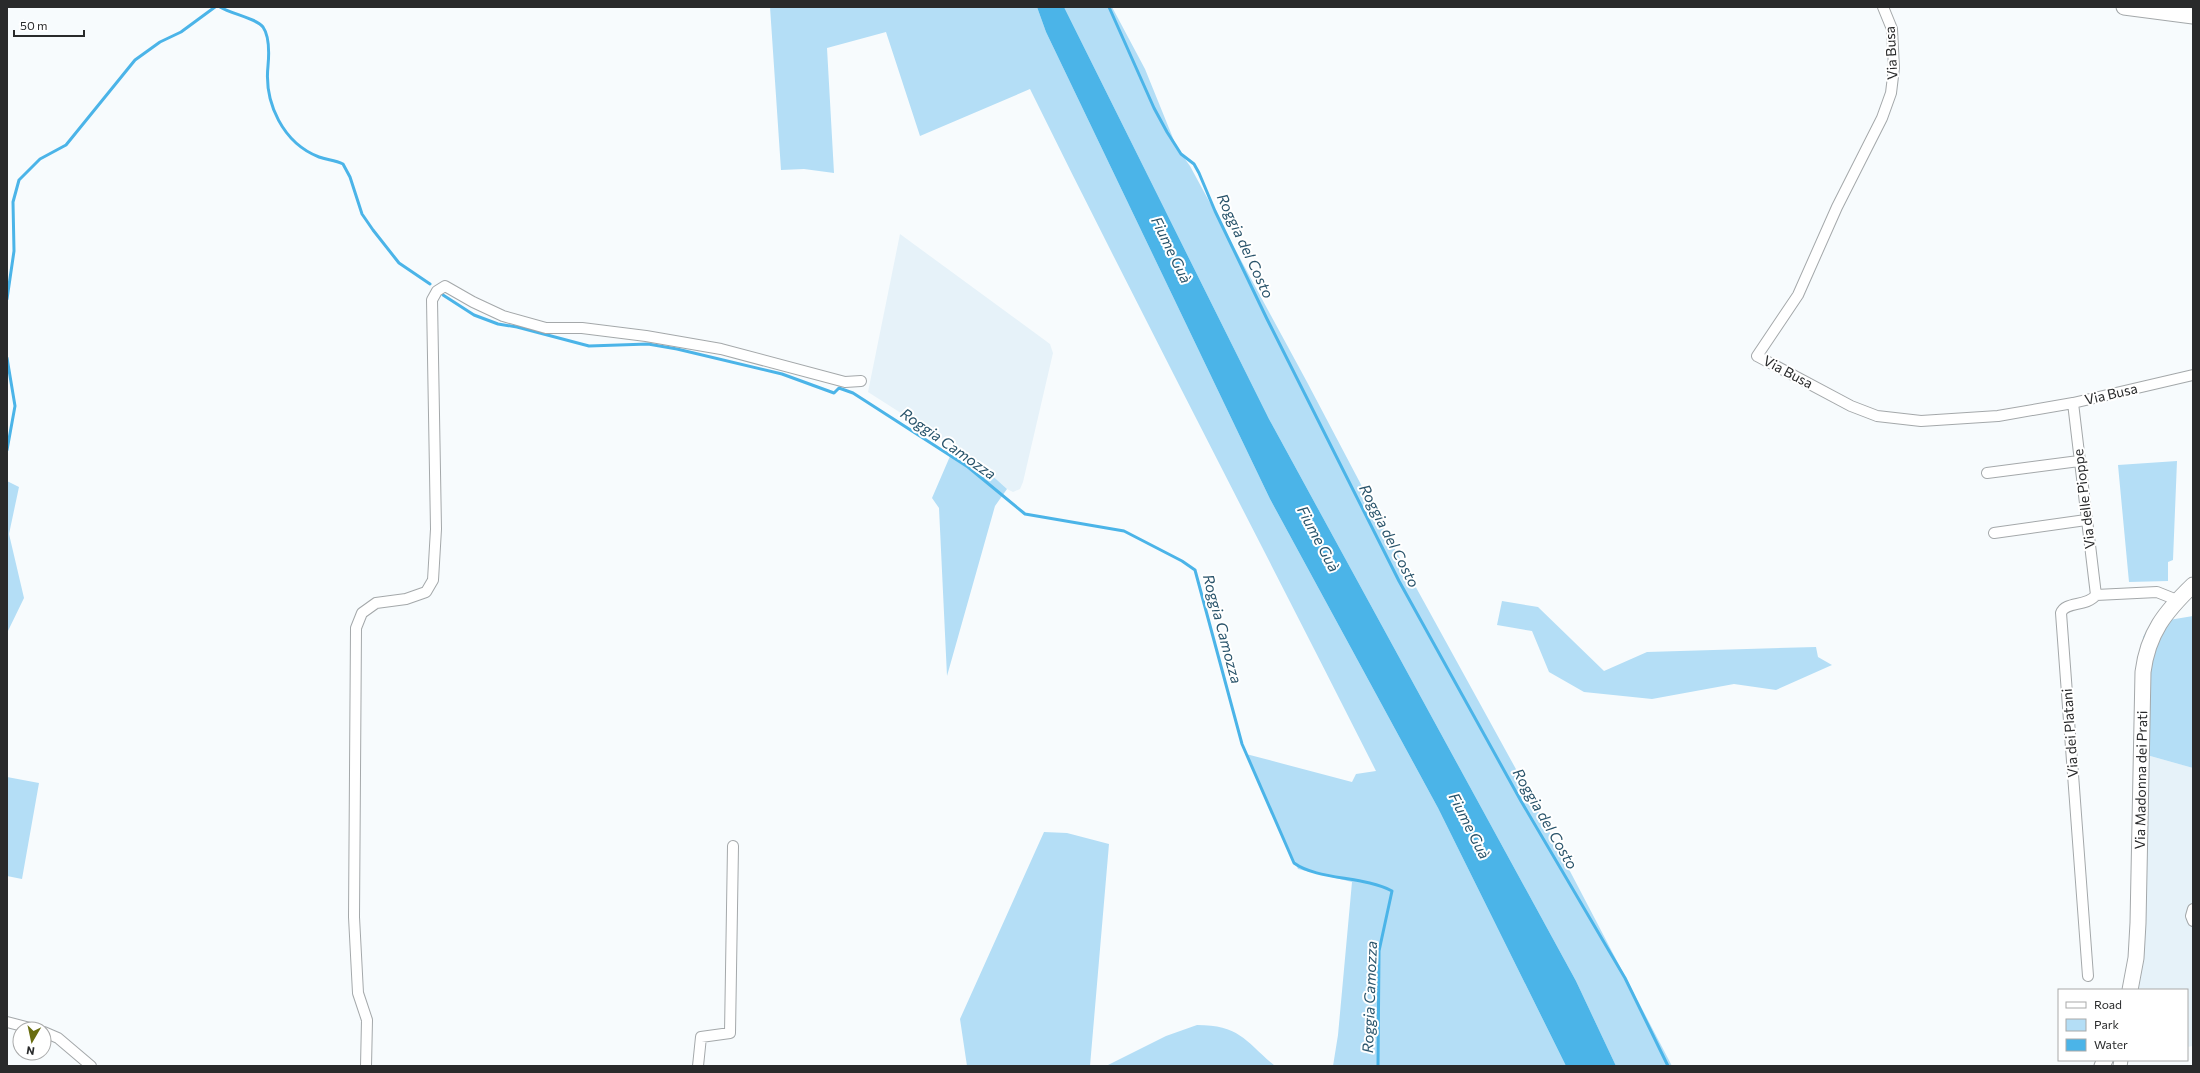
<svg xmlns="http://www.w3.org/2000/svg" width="2200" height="1073" font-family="Commissioner,sans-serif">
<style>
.built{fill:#e6f2f9}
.green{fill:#b4def6}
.water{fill:#4bb4e8}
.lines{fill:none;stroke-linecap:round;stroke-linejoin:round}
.stream{stroke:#4bb4e8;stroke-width:3}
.minor-casing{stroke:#a4a8aa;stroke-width:12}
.tertiary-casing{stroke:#a4a8aa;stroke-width:15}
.secondary-casing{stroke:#a4a8aa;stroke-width:17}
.minor{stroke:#fff;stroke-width:10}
.tertiary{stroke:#fff;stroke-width:13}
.secondary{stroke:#fff;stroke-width:15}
.labels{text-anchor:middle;stroke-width:4;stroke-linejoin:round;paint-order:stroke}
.street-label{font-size:14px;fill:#292a2b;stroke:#fff}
.water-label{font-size:15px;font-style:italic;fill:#28536a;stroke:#fff}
</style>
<rect width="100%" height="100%" fill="#f7fbfd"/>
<path class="built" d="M900,234L1050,344L1053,353L1023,482L1020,489L1013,492L1007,489L976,461L868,392Z
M2136,752L2193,768V1046L2187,1047V990H2124L2134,935Z"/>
<path class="green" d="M770,7H1037L1046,32L1270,499L1438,808L1566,1066H1333L1338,1035L1352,882L1298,869L1246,754L1352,782L1356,774L1376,771C1261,543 1143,318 1030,89L920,136L886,32L827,48L834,173L804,169L781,170Z
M1064,7H1112L1145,69L1177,148L1190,166L1307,382L1396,551L1528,791L1672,1066H1616L1576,981L1269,419Z
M954,447L976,461L1007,489L995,506L947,676L939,508L932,498Z
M2177,461L2173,560L2168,562V581L2129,582L2118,465Z
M7,481L19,487L9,534L24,598L7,633Z
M1502,601L1538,607L1604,671L1647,652L1816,647L1818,657L1832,665L1776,690L1734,684L1652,699L1584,692L1549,672L1532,631L1497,625Z
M2193,616V768L2136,752L2143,637L2151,623Z
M7,777L39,783L22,879L7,876Z
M1044,832L1067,833L1109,844L1090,1066H967L960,1019Z
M1197,1025C1240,1025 1245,1041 1275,1066H1106L1166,1036Z"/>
<path class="water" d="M1037,7H1064L1269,419L1576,981L1616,1066H1566L1438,808L1270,499L1046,32Z"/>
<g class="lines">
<path class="stream" d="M220,7C231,14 256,18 263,27C270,37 269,55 268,66C264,103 283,143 319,157C327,160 335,160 343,164L350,177L362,214L373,230L399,263L430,284
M1109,7L1154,108L1167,132L1181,154L1194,164L1199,173L1215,211L1267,319L1399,581L1521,801L1625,978L1668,1066
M443,295L474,315L498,324L517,327L589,346L648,344L677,349L782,374L834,393L839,388L853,393L968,467L1025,514L1124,531L1182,561L1195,570L1242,744L1294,863C1317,880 1364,876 1392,891L1379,951L1378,1066
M7,299L14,251L13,202L19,180L40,159L66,145L135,60L160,42L181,32L215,7
M7,358L15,406L7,450"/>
<g class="minor-casing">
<path id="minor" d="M1883,7L1892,29L1894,68L1891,93L1882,118L1837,207L1798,295L1757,356L1851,406L1877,416L1921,421L1998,416L2073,403L2193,375
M2073,403L2096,595
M1987,473L2079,461
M1994,533L2086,520
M2193,909L2191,916L2193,921
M2088,976L2061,613C2065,601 2087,607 2096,595L2157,592L2177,600
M7,1022L34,1029
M44,1032L58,1038L91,1066
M366,1066L367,1020L358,993L354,917L356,628L362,613L376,603L406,599L426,592L433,580L436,529L432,300L437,291L445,286L473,302L503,316L546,328H582L646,336L721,349L845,382L861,381
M698,1066L701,1037L730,1033L733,846"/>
</g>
<g class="tertiary-casing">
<path id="tertiary" d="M2120,1066L2121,1060"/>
</g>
<g class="secondary-casing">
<path id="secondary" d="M2124,7L2193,16
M2130,990L2136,958L2138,923L2143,672C2148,633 2165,612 2193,585
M2102,1066L2105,1060"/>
</g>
<use href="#minor" class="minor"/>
<use href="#tertiary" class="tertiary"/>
<use href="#secondary" class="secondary"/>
</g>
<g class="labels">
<g class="street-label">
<text transform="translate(1891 53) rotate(-93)" y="5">Via Busa</text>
<text transform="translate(1788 372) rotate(28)" y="5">Via Busa</text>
<text transform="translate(2111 394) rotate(-13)" y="5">Via Busa</text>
<text transform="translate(2084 499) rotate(-97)" y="5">Via delle Pioppe</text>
<text transform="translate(2070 733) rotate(-94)" y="5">Via dei Platani</text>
<text transform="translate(2141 780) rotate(-89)" y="5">Via Madonna dei Prati</text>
</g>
<g class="water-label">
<text transform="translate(1245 246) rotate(65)" y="5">Roggia del Costo</text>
<text transform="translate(1171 250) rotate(64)" y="5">Fiume Guà</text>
<text transform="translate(948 444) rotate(35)" y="5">Roggia Camozza</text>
<text transform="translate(1389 536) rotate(63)" y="5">Roggia del Costo</text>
<text transform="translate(1318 539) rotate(62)" y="5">Fiume Guà</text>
<text transform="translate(1222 629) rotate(75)" y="5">Roggia Camozza</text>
<text transform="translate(1545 819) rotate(60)" y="5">Roggia del Costo</text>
<text transform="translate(1469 826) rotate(63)" y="5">Fiume Guà</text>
<text transform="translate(1370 997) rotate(-88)" y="5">Roggia Camozza</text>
</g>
</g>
<rect width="2200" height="1073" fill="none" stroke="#292a2b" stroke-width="16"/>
<rect x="2058" y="989" width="130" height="72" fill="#ffffff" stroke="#a9aaaa"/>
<rect x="2066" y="1002" width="20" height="6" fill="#ffffff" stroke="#a9aaaa"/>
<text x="2094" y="1009" font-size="12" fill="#292a2b">Road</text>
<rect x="2066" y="1019" width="20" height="12" fill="#b4def6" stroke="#a9aaaa"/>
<text x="2094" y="1029" font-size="12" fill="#292a2b">Park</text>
<rect x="2066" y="1039" width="20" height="12" fill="#4bb4e8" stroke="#a9aaaa"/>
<text x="2094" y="1049" font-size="12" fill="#292a2b">Water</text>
<g transform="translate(32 1041) rotate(189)"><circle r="19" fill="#ffffff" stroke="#a9aaaa"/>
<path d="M0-3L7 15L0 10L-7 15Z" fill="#696d10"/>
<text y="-6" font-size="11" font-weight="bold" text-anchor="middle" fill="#292a2b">N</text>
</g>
<path d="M14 30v6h70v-6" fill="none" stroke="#292a2b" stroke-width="2"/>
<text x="20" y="30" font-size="12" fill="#292a2b" stroke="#ffffff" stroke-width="3" paint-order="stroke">50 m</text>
</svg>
